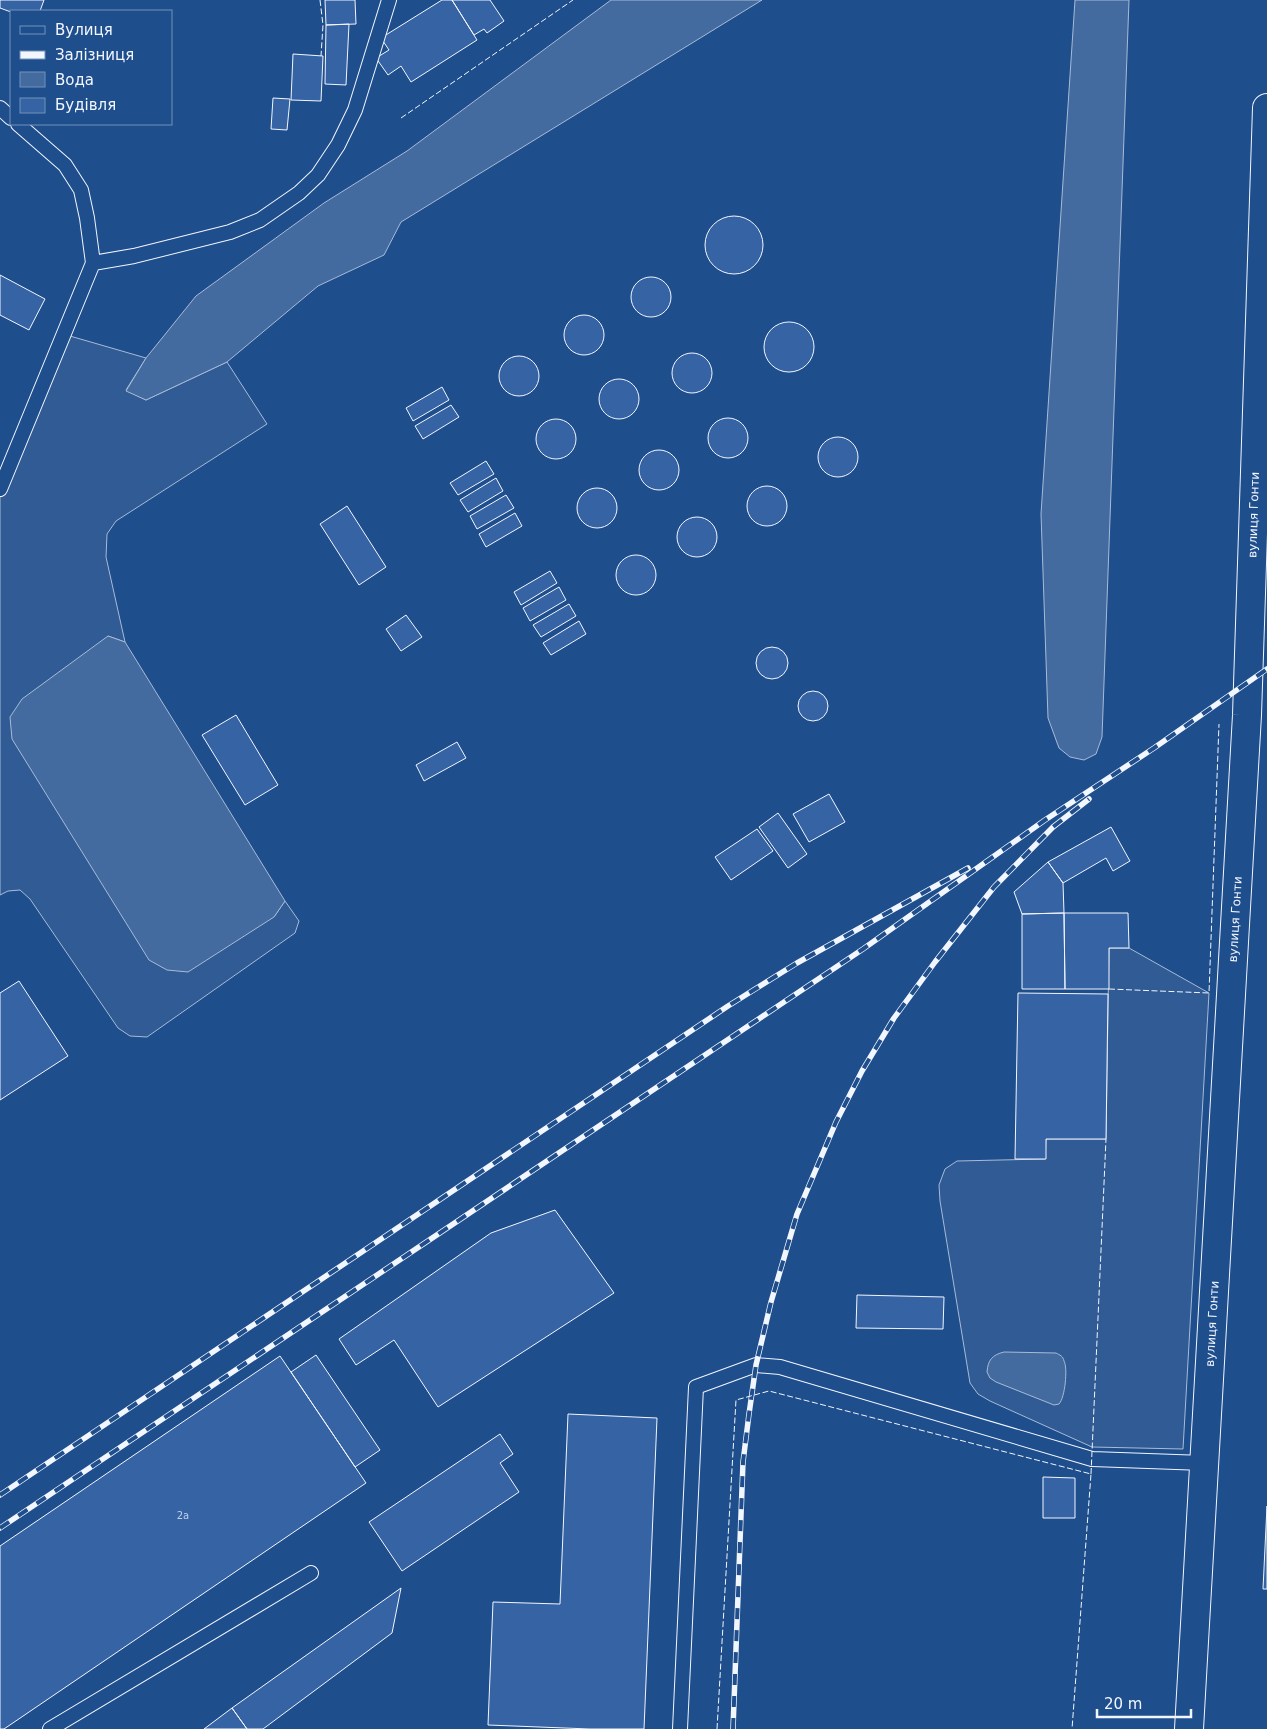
<svg xmlns="http://www.w3.org/2000/svg" width="1267" height="1729" font-family="'DejaVu Sans',sans-serif">
<style>
.built{fill:#305b95;stroke:#a8bbd7}
.water{fill:#446ba0;stroke:#a8bbd7}
.building{fill:#3563a3;stroke:#f2f6ff}
.lines{fill:none;stroke-linecap:round;stroke-linejoin:round}
.service-casing{stroke:#f2f6ff;stroke-width:16}
.tertiary-casing{stroke:#f2f6ff;stroke-width:30}
.service{stroke:#1f4e8c;stroke-width:14}
.tertiary{stroke:#1f4e8c;stroke-width:28}
.rail-casing{stroke:#f2f6ff;stroke-width:5.5}
.rail{stroke:#1f4e8c;stroke-width:4;stroke-dasharray:11;stroke-linecap:butt}
.fence{stroke:#f2f6ff;stroke-width:1;stroke-dasharray:6 2.5;stroke-linecap:butt}
.labels{text-anchor:middle;stroke-width:4;stroke-linejoin:round;paint-order:stroke}
.number-label{font-size:10px;fill:#c3d1e8}
.street-label{font-size:12px;fill:#f2f6ff;stroke:#1f4e8c}
</style>
<rect width="100%" height="100%" fill="#1f4e8c"/>
<path class="built" d="M63,334L146,358L126,390L146,400L227,362L267,424L116,521L107,534L106,557L125,642L108,636L274,917L285,901L299,921L295,933L147,1037L130,1036L118,1028L30,899L20,890L8,891L0,895V489Z
M1109,948H1129L1209,993L1183,1449L1092,1447L990,1401L978,1394L970,1383L940,1201L939,1185L945,1169L957,1161L1045,1159L1046,1139H1106Z"/>
<path class="water" d="M611,0H762L401,222L384,255L318,286L227,362L146,400L126,391L146,358L196,296L324,203L407,151Z
M1075,0H1129L1102,737L1096,754L1084,760L1070,757L1059,748L1048,718L1041,514Z
M108,636L125,642L285,901L274,917L188,972L167,970L149,960L12,739L10,717L22,699Z
M1004,1352L1056,1353C1060,1355 1063,1356 1064,1361C1068,1368 1065,1398 1059,1404L1054,1405L996,1382L990,1378L987,1372C988,1360 992,1355 1004,1352Z"/>
<path class="building" d="M0,0H44L40,11L11,12L0,8Z
M325,0H355L356,24L326,25Z
M442,0H452L477,40L411,82L401,66L388,75L376,58L389,50L381,38Z
M452,0H490L504,21L487,33L484,29L474,35Z
M349,24L346,85L325,84L326,25Z
M293,54L323,56L321,101L291,100Z
M273,98L290,99L287,130L271,129Z
M705 245a29 29 0 1 1 58 0a29 29 0 1 1-58 0Z
M0,275L45,299L29,330L0,315Z
M631 297a20 20 0 1 1 40 0a20 20 0 1 1-40 0Z
M564 335a20 20 0 1 1 40 0a20 20 0 1 1-40 0Z
M764 347a25 25 0 1 1 50 0a25 25 0 1 1-50 0Z
M672 373a20 20 0 1 1 40 0a20 20 0 1 1-40 0Z
M499 376a20 20 0 1 1 40 0a20 20 0 1 1-40 0Z
M599 399a20 20 0 1 1 40 0a20 20 0 1 1-40 0Z
M442,387L449,400L413,421L406,408Z
M451,405L459,417L423,439L415,426Z
M708 438a20 20 0 1 1 40 0a20 20 0 1 1-40 0Z
M536 439a20 20 0 1 1 40 0a20 20 0 1 1-40 0Z
M818 457a20 20 0 1 1 40 0a20 20 0 1 1-40 0Z
M639 470a20 20 0 1 1 40 0a20 20 0 1 1-40 0Z
M486,461L494,474L458,495L450,483Z
M496,478L503,491L468,512L460,500Z
M747 506a20 20 0 1 1 40 0a20 20 0 1 1-40 0Z
M577 508a20 20 0 1 1 40 0a20 20 0 1 1-40 0Z
M506,495L514,508L477,529L470,516Z
M347,506L386,567L359,585L320,524Z
M515,513L522,526L486,547L479,534Z
M677 537a20 20 0 1 1 40 0a20 20 0 1 1-40 0Z
M616 575a20 20 0 1 1 40 0a20 20 0 1 1-40 0Z
M550,571L557,583L521,605L514,592Z
M559,587L566,600L530,621L523,608Z
M569,604L576,616L541,637L533,625Z
M406,615L422,637L401,651L386,629Z
M579,621L586,634L551,655L543,643Z
M756 663a16 16 0 1 1 32 0a16 16 0 1 1-32 0Z
M798 706a15 15 0 1 1 30 0a15 15 0 1 1-30 0Z
M236,715L278,785L245,805L202,735Z
M457,742L466,758L424,781L416,765Z
M829,794L845,822L809,842L793,814Z
M778,813L807,854L788,868L759,827Z
M1111,827L1130,861L1113,871L1106,858L1063,883L1048,862Z
M757,829L773,851L731,880L715,857Z
M1048,862L1063,883L1064,913L1022,914L1014,892Z
M1064,913L1065,989H1022V914Z
M1064,913H1128L1129,948H1109V989H1065Z
M19,981L68,1056L0,1100V993Z
M1018,993L1108,994L1106,1139H1046V1159H1015Z
M555,1210L614,1293L438,1407L394,1340L356,1365L339,1339L491,1233Z
M857,1295L944,1297L943,1329L856,1328Z
M316,1355L380,1450L355,1467L291,1372Z
M280,1356L366,1483L4,1729H0V1546Z
M568,1414L657,1418L644,1729H590L488,1725L493,1602L560,1604Z
M500,1434L513,1454L500,1463L519,1492L402,1571L369,1522Z
M1043,1477L1075,1478V1518H1043Z
M1267,1506V1589H1263Z
M401,1588L392,1633L263,1729H247L232,1708Z
M232,1708L247,1729H204Z"/>
<g class="lines">
<g class="service-casing">
<path id="service" d="M0,108L11,118
M93,263L134,256L230,232L260,220L299,193L318,175L338,145L355,110L389,0
M0,489L93,263L87,218L81,190L65,165L18,124
M50,1729L311,1573
M680,1729L696,1387L756,1365L780,1367L1092,1459L1204,1463"/>
</g>
<g class="tertiary-casing">
<g id="tertiary">
<path id="s1" d="M1189,1729L1247,715L1267,108"/>
</g>
</g>
<use href="#service" class="service"/>
<use href="#tertiary" class="tertiary"/>
<g class="rail-casing">
<path id="rail" d="M0,1495L728,1006L797,963L968,868
M0,1528L863,949L1045,820L1154,748L1267,669
M733,1729L743,1462L749,1414L756,1365L771,1302L797,1214L836,1122L862,1071L894,1018L935,962L994,887L1053,827L1089,799"/>
</g>
<use href="#rail" class="rail"/>
<path class="fence" d="M320,0L323,25L321,56
M401,118L573,0
M1109,989L1209,993L1219,724
M1091,1474L1106,1139
M717,1729L736,1400L769,1391L1091,1474L1072,1729"/>
</g>
<g class="labels">
<g class="number-label">
<text x="183" y="1519">2а</text>
</g>
<g class="street-label">
<text dy="4" stroke="none"><textPath href="#s1" startOffset="1216">вулиця Гонти</textPath></text>
<text dy="4" stroke="none"><textPath href="#s1" startOffset="811">вулиця Гонти</textPath></text>
<text dy="4" stroke="none"><textPath href="#s1" startOffset="406">вулиця Гонти</textPath></text>
</g>
</g>
<rect x="10" y="10" width="162" height="115" fill="#1f4e8c" stroke="#7391ba"/>
<rect x="20" y="26" width="25" height="8" fill="#1f4e8c" stroke="#7391ba"/>
<text x="55" y="35" font-size="15" fill="#f2f6ff">Вулиця</text>
<rect x="20" y="51" width="25" height="8" fill="#f2f6ff" stroke="#7391ba"/>
<text x="55" y="60" font-size="15" fill="#f2f6ff">Залізниця</text>
<rect x="20" y="72" width="25" height="15" fill="#446ba0" stroke="#7391ba"/>
<text x="55" y="85" font-size="15" fill="#f2f6ff">Вода</text>
<rect x="20" y="98" width="25" height="15" fill="#3563a3" stroke="#7391ba"/>
<text x="55" y="110" font-size="15" fill="#f2f6ff">Будівля</text>
<path d="M1097 1709v8h94v-8" fill="none" stroke="#f2f6ff" stroke-width="2.5"/>
<text x="1104" y="1709" font-size="15" fill="#f2f6ff" stroke="#1f4e8c" stroke-width="4" paint-order="stroke">20 m</text>
</svg>
